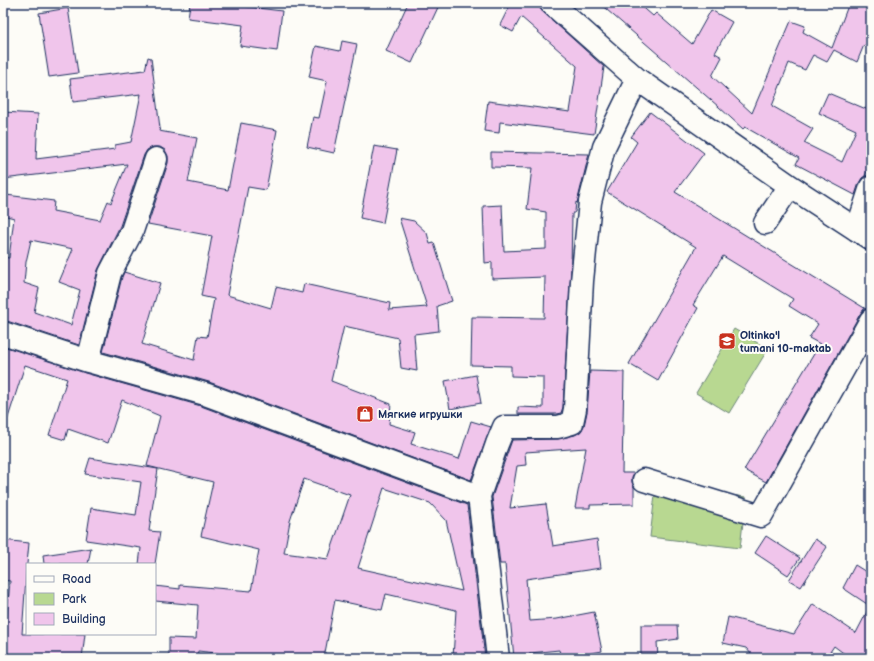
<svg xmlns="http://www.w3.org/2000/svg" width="874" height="661" font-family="'Balsamiq Sans',sans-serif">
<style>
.green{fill:#b8d891;stroke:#6a8478}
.building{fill:#f0c5eb;stroke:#1b2f5e;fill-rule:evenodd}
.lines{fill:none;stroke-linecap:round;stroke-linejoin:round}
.minor-casing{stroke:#1b2f5e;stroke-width:25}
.minor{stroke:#fdfcf7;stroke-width:22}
.labels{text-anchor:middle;stroke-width:4;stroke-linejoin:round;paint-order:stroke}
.poi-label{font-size:11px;font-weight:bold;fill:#1b2f5e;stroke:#fdfcf7;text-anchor:start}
</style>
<rect width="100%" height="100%" fill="#fdfcf7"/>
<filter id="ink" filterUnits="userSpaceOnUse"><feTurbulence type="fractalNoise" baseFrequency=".025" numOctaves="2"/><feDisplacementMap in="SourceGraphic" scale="8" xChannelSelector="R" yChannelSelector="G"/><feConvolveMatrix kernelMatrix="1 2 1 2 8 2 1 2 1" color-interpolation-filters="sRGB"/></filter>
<g filter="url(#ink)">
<path class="green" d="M734,329L768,349L729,413L696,393Z
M656,486L746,497L740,548L650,537Z"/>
<path class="building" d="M190,3H217L282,11L277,51L240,46L243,25L188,18Z
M408,3H440L412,63L386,51Z
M505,3H539V7L543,12L604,67L594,134L500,122L499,133L484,131L488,101L570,112L577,66L521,17L513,32L500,25L509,7Z
M599,3H638L653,16L656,13L692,44L711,10L732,22L715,53L722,57L712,76L752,113L791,21L805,26L803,32L832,48L849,3H871V48L864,45L857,62L834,50L827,62L813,55L805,70L789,63L772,106L813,129L804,143L842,162L856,130L819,113L828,93L866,109L871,97V163L865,176L862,178L859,183L855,195L796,164L799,158L745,127L743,129L719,107Z
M68,8L78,73L49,77L39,13Z
M342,41L357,44L334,153L307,147L313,117L319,118L327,81L309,77L316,46L340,51Z
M148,57L151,58L160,128L159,131L197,138L188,182L228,190L241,123L277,130L266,190L248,187L227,295L271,308L276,287L302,293L304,284L390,303L389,310L427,307L399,218L414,221L427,233L430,244L434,243L452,301L437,306L439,331L414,334L417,371L401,368L398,338L344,326L331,381L391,404L389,424L415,432L411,444L459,459L471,421L491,427L471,480L209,382L103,352L122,277L124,272L160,283L142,344L194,360L198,336L207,337L214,299L201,296L212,236L148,224L168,163V156L165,150L160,147H153L147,150L144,155L120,226L98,270L79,345L7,321H3V257L9,258L14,218L3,215L6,195L54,201L53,211L100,220L108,201L111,203L127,164L3,179V112L38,114L36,159L115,149V145L131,142L141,94L73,102L70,79L145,70ZM31,240L73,249L59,282L80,290L71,325L34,312L39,288L24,283L26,262Z
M650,112L704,153L675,192L866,309H864L860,314L766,482L744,470L820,344L809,338L818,324L789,306L793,299L723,256L693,305L698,308L658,381L629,364L696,247L607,192L637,142L631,137Z
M374,146L397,150L383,223L360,218Z
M491,152L589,154L577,203L576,202L575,212L572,214L571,270L563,407L561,413L556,414H518V407L543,408V377L511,376V366L471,365L472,317L544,318L545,277L492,279V262L485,263L483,206L502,205L504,251L546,249V212L527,209L532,168L491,167Z
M3,346L85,373L201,406L467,505L485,658H453L456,610L386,594L382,610L335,600L324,658H233V655L198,651L197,658H169V638L196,639L198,605L155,601V586L180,589V585L251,591L259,550L201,536L213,482L147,466L160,416L122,400L108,443L68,429L65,440L49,435L67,379L25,365L6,424H3ZM304,479L350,495L328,559L284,553L290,521ZM384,488L430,503L446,520L462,591L358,568Z
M590,371L624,372L622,473H634L632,477V482L634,487V504L590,505V508H575L586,448L525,452L526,465L517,466L510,508L546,504L553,546L597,539L601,568L526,579L530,621L557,619L594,612L602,651L568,658H561L559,650L530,653V658H514L505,564H500L492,497L512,440L558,439L575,435L581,431L584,426L587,412Z
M476,375L481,403L450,409L445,381Z
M90,458L158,469L149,531L160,532L155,564H139L141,548L86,540L91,508L136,515L141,482L85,474Z
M766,536L800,558L788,575L755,553Z
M815,539L827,547L801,587L789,580Z
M3,540L29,543L27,564L22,634H85L82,658H3V626H6L10,581L3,580Z
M91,548L88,564H44L43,555Z
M855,565L871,575V658H850L834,646L826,658H765L752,655L746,648L723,643L728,617L794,634L813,604L856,633L870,606L843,588Z
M641,625H677L678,639L657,642L658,658H641Z"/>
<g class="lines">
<g class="minor-casing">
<path id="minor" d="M551,3L637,79L790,186L871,239
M765,223L790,186
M857,230L871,187
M3,333L88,361L205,394L479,496L498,658
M88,361L110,273L132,231L156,159
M644,480L761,516L871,320
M479,496L497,444L504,427H558L572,423L575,409L582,281L590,202L604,147L637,79"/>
</g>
<use href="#minor" class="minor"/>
</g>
</g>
<defs>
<g id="school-square" transform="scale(0.9)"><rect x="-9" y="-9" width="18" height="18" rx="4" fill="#c8321e" stroke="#fdfcf7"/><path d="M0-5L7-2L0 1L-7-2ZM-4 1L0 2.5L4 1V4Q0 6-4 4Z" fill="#fff"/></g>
<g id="shop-square" transform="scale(0.9)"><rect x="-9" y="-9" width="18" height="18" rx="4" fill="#c8321e" stroke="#fdfcf7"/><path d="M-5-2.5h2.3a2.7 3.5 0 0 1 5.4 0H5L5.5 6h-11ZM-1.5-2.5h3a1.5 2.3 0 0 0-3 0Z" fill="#fff"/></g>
</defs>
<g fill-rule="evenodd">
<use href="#school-square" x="727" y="341"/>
<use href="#shop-square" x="365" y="414"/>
</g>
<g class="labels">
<g class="poi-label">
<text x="740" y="339">Oltinko'l<tspan x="740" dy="13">tumani 10-maktab</tspan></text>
<text x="378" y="418">Мягкие игрушки</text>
</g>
</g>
<rect width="874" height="661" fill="none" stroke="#fdfcf7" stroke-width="16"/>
<rect x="8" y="8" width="858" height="645" fill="none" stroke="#1b2f5e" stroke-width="1.5" filter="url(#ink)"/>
<rect x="26" y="563" width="130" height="72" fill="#fdfcf7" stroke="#a3aaba"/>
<rect x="34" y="576" width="20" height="6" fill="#fdfcf7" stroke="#a3aaba"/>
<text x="62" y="583" font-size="12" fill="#1b2f5e">Road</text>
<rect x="34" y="593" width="20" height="12" fill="#b8d891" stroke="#a3aaba"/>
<text x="62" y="603" font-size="12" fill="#1b2f5e">Park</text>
<rect x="34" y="613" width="20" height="12" fill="#f0c5eb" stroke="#a3aaba"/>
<text x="62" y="623" font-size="12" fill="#1b2f5e">Building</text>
</svg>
